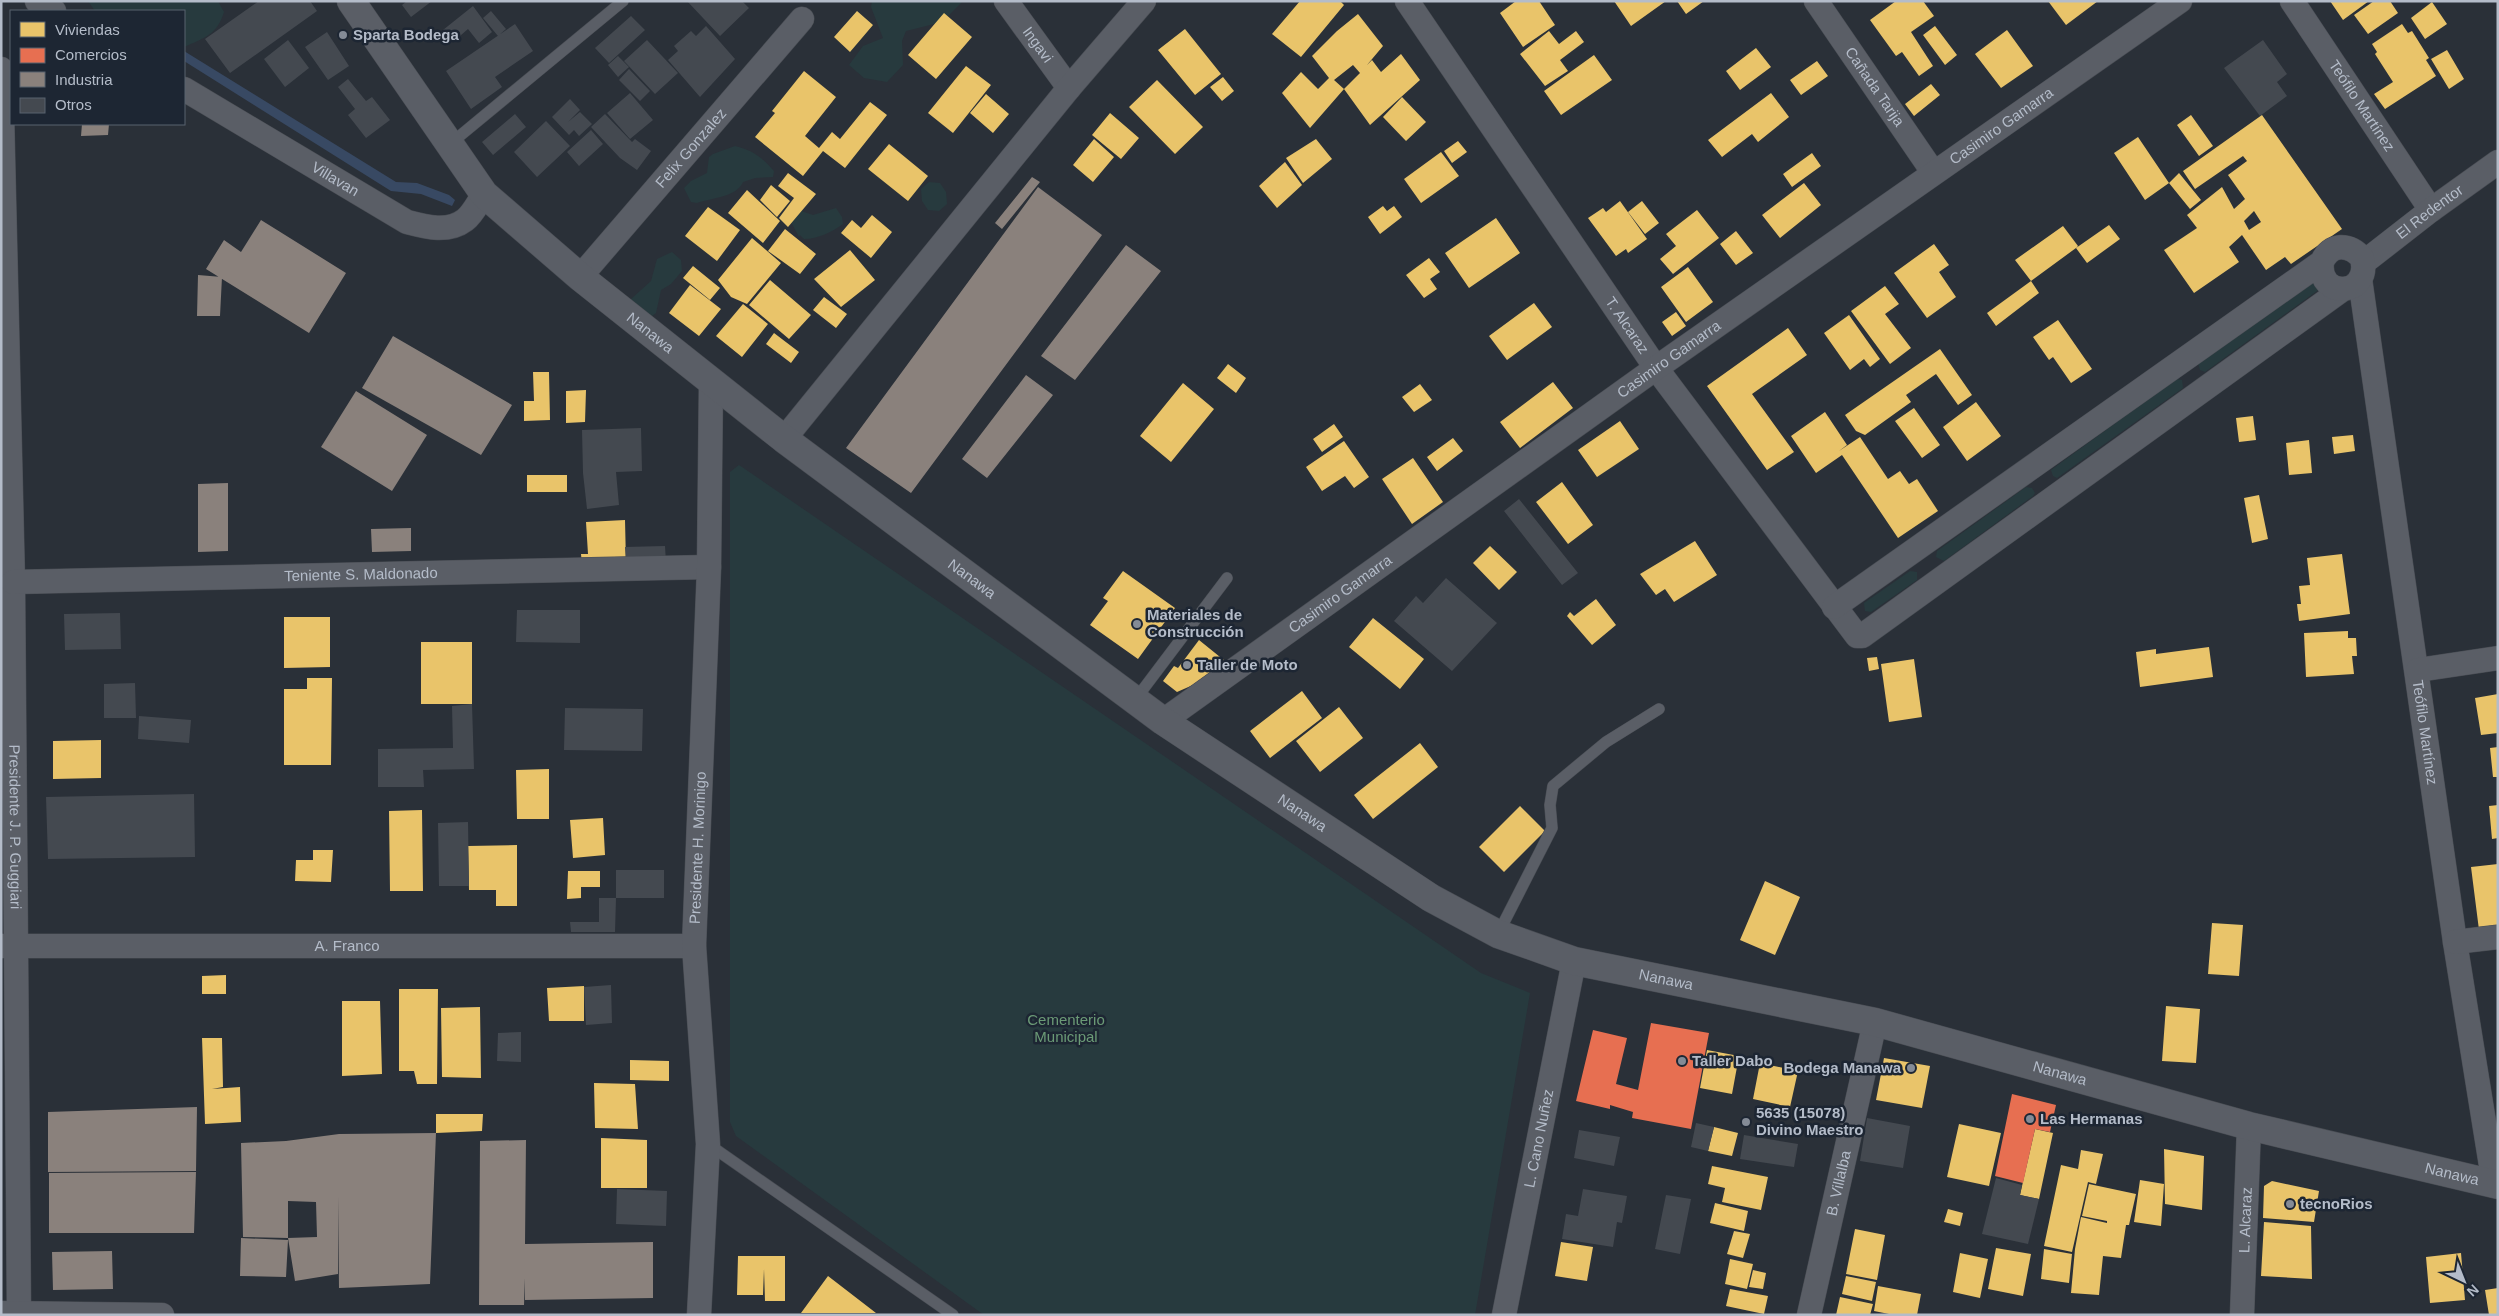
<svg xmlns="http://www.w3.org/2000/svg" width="2499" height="1316" font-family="Arial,sans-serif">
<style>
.green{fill:#273a3e}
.water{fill:#384963}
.homes{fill:#e9c46a;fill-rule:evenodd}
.shops{fill:#e76f51}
.industry{fill:#8a817c}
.building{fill:#444950}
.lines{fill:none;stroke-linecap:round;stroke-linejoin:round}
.service-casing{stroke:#484c53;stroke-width:12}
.minor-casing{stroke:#484c53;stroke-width:25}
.tertiary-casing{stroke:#484c53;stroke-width:29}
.service{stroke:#5a5e66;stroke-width:11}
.minor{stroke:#5a5e66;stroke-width:24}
.tertiary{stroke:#5a5e66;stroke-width:28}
.poi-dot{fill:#848b96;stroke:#1d2633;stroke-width:2}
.labels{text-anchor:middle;stroke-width:5;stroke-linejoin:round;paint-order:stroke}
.poi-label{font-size:15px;font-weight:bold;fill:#b4bcc9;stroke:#1d2633;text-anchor:start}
.street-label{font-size:15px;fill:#b4bcc9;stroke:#1d2633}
.park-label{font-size:15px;fill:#6b9a76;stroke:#1d2633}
</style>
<rect width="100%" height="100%" fill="#2a3038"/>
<path class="green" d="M88,1H218L224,12C217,35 204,38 184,47V11H95Z
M872,1H963L942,22L906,31L902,41L903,65L887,82L864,78L849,65L863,46L883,38L871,7Z
M735,146C752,150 762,157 774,171L773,177L755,178L743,182C737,197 711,198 697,203L691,202L684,188L691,181L707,173L709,157L713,154Z
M929,182L940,183L946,192L947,204L939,211L928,210L922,201L921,189Z
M836,208L842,217L843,224C832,232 818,239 804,239L800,235L799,237L791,222L801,211L813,215Z
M672,252L681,260L682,271L671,284L661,290L656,313L651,317L630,300L651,281L657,259Z
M2313,281L2319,288L2317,291L2205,372L2200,370L2198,363Z
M2176,379L2182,380L2183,388L2057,478L2053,476L2051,470Z
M739,465L1481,973L1530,993L1475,1315H984L736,1136L730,1122V472Z
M2026,487L2032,488L2035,493L2033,496L1944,561L1936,557L1937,551Z
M1910,571L1917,572V580L1871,612L1865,611L1864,603Z"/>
<path class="water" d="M184,51L396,182L417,183L449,195L455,200L452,206L421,194L391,191L184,61Z"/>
<path class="homes" d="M1300,1H1340L1344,5L1301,57L1272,34Z
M1516,1H1539L1555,25L1523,47L1500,13Z
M1614,1H1666L1631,26Z
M1677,1H1704L1686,14Z
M1896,1H1923L1934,16L1911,32L1933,66L1919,76L1902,52L1896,56L1870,20Z
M2048,1H2098L2066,25Z
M2330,1H2369L2343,20Z
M2374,1H2390L2398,13L2368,34L2354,15Z
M2432,2L2447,24L2425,39L2411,18Z
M857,11L873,25L850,52L834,37Z
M944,13L972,37L936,79L908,55Z
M1358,14L1383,46L1367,65L1372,60L1381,72L1401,54L1420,80L1370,125L1344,89L1360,73L1353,65L1334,80L1344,89L1310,128L1282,93L1301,72L1318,89L1329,78L1312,56L1337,31Z
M2402,24L2408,33L2412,31L2429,58L2426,60L2436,76L2385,109L2374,94L2393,82L2375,54L2377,52L2372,44Z
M1935,26L1957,55L1945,65L1923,35Z
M1185,29L1221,74L1195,95L1158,50Z
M2007,30L2033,66L2001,88L1975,54Z
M1549,31L1559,44L1576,31L1584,42L1560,60L1568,71L1545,86L1520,54Z
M1756,48L1771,67L1740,90L1726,71Z
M2447,50L2464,79L2449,89L2431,59Z
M1594,55L1612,80L1561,115L1544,91Z
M1817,61L1828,76L1801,95L1790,80Z
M966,66L991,85L953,133L928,113Z
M804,71L836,97L805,136L819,148L832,132L840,139L870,102L887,115L845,168L823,151L803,176L755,137L775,113L772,111Z
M1223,77L1234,91L1222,101L1210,87Z
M1157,80L1203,127L1175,154L1129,107Z
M1931,84L1940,95L1914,116L1905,104Z
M1771,93L1789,117L1758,142L1752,134L1722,157L1708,140Z
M986,94L1009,114L993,133L970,113Z
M1402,97L1426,122L1406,141L1383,117Z
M1110,113L1139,138L1121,159L1092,135Z
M2191,115L2213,146L2199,156L2177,125Z
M2262,115L2342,229L2291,264L2285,257L2266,270L2242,235L2229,247L2239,262L2194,293L2164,250L2197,228L2187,215L2222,187L2234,209L2245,199L2228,175L2247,161L2243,156L2195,189L2183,171ZM2254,211L2261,222L2249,230L2244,221Z
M2138,137L2169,183L2179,173L2201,200L2190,209L2169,183L2145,200L2114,153Z
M1094,139L1114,157L1093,182L1073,165Z
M1316,139L1332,159L1303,183L1286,158Z
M1458,141L1467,152L1452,163L1444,151Z
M889,144L928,176L908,201L868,169Z
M1441,152L1459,176L1421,203L1404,179Z
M1812,153L1821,166L1792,187L1783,174Z
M1285,162L1302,185L1277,208L1259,186Z
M788,173L816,194L788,227L779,218L794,198L778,186Z
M1804,183L1821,205L1780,238L1762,215Z
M771,185L790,201L777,217L760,200Z
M747,190L780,221L763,243L728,213Z
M1620,201L1647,239L1628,253L1626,249L1616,256L1588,218L1603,208L1606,212Z
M1642,201L1659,223L1645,234L1628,212Z
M1383,206L1387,211L1394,206L1402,217L1380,234L1368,217Z
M708,207L740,230L717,261L685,236Z
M1697,210L1719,238L1673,274L1660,259L1676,246L1666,234Z
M872,215L892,232L871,258L841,233L852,220L861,228Z
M1496,218L1520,253L1469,288L1445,253Z
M2109,225L2120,239L2087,263L2076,248L2031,281L2039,293L1996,326L1987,313L2031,281L2015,260L2063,226L2078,246L2076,248Z
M785,229L816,254L800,274L768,251Z
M1736,231L1753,253L1736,265L1720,244Z
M752,238L781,263L747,304L731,297L718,280Z
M1934,244L1949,265L1939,272L1956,297L1927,318L1894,273Z
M850,250L875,280L841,307L814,279Z
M1429,258L1440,272L1430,279L1437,289L1424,298L1406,275Z
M693,266L720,288L710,300L683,278Z
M1688,267L1713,302L1686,322L1661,287Z
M770,280L811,315L789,339L749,305Z
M690,285L721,309L699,336L669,313Z
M1885,286L1899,304L1885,314L1911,348L1890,364L1851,311Z
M824,297L847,314L836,328L813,310Z
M1534,303L1552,327L1507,360L1489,336Z
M743,304L768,324L742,357L716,336Z
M1676,312L1686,326L1672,336L1662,322Z
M1849,315L1880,359L1870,367L1864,359L1850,370L1824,333Z
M2058,320L2092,369L2071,383L2053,357L2049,360L2033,337Z
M1788,328L1807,355L1752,394L1794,452L1767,470L1707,386Z
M774,333L799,352L791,363L766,344Z
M1940,349L1972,395L1958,405L1936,374L1906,395L1911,402L1865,435L1856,431L1845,415Z
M1228,364L1246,378L1236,393L1217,378Z
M533,372H549L550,420L524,421V401H534Z
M1553,382L1573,408L1520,448L1500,422Z
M1183,383L1214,409L1171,462L1140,436Z
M1420,384L1432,400L1414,412L1402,397Z
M586,390L585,422L566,423V391Z
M1976,402L2001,436L1967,461L1943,427Z
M1914,408L1940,445L1922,458L1895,421Z
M1825,412L1847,445L1839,451L1860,437L1888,479L1900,471L1909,484L1917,479L1938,511L1898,538L1842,455L1816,473L1791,436Z
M2253,416L2256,440L2239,442L2236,418Z
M1620,421L1639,449L1597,477L1578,450Z
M1334,424L1343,437L1322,452L1313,439Z
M2353,435L2355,451L2334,454L2332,437Z
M1453,438L1463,451L1437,471L1427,457Z
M2309,440L2312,473L2289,475L2286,443Z
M1344,441L1369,477L1354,488L1345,476L1322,491L1306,467Z
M1413,458L1443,502L1412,524L1382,479Z
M527,475H567V492H527Z
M1562,482L1593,525L1568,544L1536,502Z
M2259,495L2268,539L2252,543L2244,498Z
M625,520L626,563L582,565L581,554H588L586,522Z
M1695,541L1717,575L1674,602L1665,589L1656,595L1640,574Z
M1490,546L1517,572L1499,590L1473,563Z
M2342,554L2350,614L2299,621L2297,604H2301L2299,586L2310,585L2307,558Z
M1123,571L1175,608L1138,659L1090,625L1108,601L1103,598Z
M1596,599L1616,625L1592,645L1567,616L1570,612L1574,616Z
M284,617H330V667L284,668Z
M1373,618L1424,659L1400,689L1349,647Z
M2348,631V638H2356L2357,656H2352L2354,674L2306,677L2304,633Z
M1199,640L1225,661L1193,685L1177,692L1163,681L1174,666L1178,668Z
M421,642H472V704H421Z
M2209,647L2213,677L2140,687L2136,652L2156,649V654Z
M1877,657L1879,669L1869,671L1867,658Z
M1914,659L1922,717L1889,722L1881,664Z
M307,678H332L331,765H284V689H307Z
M1302,691L1322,718L1270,758L1250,731Z
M2498,694V733L2481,735L2475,698Z
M1339,707L1363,738L1320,772L1296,741Z
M101,740V778L53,779V741Z
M1420,743L1438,767L1373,819L1354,795Z
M2498,747V777H2493L2490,748Z
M549,769V819H517L516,770Z
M2498,805V838L2492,839L2489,806Z
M1520,806L1545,831L1504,872L1479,847Z
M422,810L423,891H390L389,811Z
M603,818L605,855L573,858L570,820Z
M517,845V906H496V890H469L468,846Z
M313,850H333L331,882L295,881L296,860H313Z
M2498,864V928L2479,930L2471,867Z
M568,871H600V887H581V898L567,899Z
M1765,881L1800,897L1775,955L1740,940Z
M2212,923L2243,925L2239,976L2208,974Z
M226,975V994H202V976Z
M584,986V1021H549L547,988Z
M399,989H438L437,1084H417L414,1071H399Z
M342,1001H380L382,1074L342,1076Z
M2166,1006L2200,1009L2196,1063L2162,1061Z
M480,1007L481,1078L442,1077L441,1008Z
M202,1038H222L223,1087L212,1089L240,1087L241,1122L205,1124Z
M1707,1050L1739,1056L1732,1094L1700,1088Z
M1884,1058L1930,1066L1922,1108L1876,1100Z
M630,1060L669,1061V1081L630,1080Z
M1760,1063L1798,1071L1790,1107L1753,1099Z
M594,1083L635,1084L638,1129L595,1128Z
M436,1114H483L482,1131L436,1133Z
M1959,1124L2001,1133L1989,1186L1947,1177Z
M1714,1127L1738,1133L1732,1156L1708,1151Z
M2035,1129L2053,1133L2039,1199L2020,1195Z
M601,1138L647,1140V1188H601Z
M2164,1149L2204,1156L2202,1210L2165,1204Z
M2081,1150L2103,1154L2096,1184L2088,1182L2072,1252L2044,1246L2061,1165L2078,1169Z
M1712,1166L1768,1177L1761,1210L1722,1202L1725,1188L1708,1184Z
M2140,1180L2164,1184L2161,1226L2134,1222Z
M2272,1181L2319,1191L2314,1222L2263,1218L2264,1186Z
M2089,1184L2136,1194L2129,1225H2126L2121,1258L2103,1256L2099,1295L2071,1293L2075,1249L2081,1217L2107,1223V1221L2082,1216Z
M1715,1203L1748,1211L1744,1231L1710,1223Z
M1948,1209L1963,1213L1960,1226L1944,1222Z
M2264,1222L2311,1226L2312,1279L2261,1276Z
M1855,1229L1885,1235L1877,1280L1846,1274Z
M1734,1231L1750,1234L1743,1258L1727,1254Z
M1561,1242L1593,1247L1587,1281L1555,1276Z
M1996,1248L2031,1254L2023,1296L1988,1289Z
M2044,1249L2072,1254L2069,1283L2041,1279Z
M1960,1253L1988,1259L1980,1298L1953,1292Z
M2461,1253L2465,1300L2430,1303L2426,1257Z
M738,1256H785V1301H765L764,1269L763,1295H737Z
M1730,1259L1753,1264L1747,1289L1725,1284Z
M1753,1270L1766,1273L1763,1289L1749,1287Z
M828,1276L876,1313H801Z
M1846,1276L1876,1282L1872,1301L1842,1294Z
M1878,1286L1921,1294L1917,1315H1894L1874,1311Z
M2498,1288V1315H2489L2485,1290Z
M1730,1289L1768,1296L1764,1314L1726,1306Z
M1840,1297L1873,1304L1870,1315H1836Z"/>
<path class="shops" d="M1651,1023L1709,1033L1691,1129L1632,1118L1633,1112L1610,1105V1109L1576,1101L1593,1030L1627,1038L1616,1084L1638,1090Z
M2012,1094L2056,1105L2050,1132L2035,1129L2023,1183L1995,1176Z"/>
<path class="industry" d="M82,124H109L108,135L81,136Z
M1032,177L1040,182L1002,229L995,223Z
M1038,187L1102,235L911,493L846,448Z
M261,220L346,273L309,333L206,269L224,240L241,252Z
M1126,245L1161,271L1075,380L1041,356Z
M198,275L222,277L220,316H197Z
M393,336L512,405L481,455L362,388Z
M1026,375L1053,395L987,478L962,459Z
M356,391L427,435L392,491L321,447Z
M228,483V551L198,552V484Z
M411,528V551L372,552L371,529Z
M197,1107L196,1171L48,1172V1112Z
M436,1133L430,1284L339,1288L338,1197V1274L295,1281L288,1238L317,1237L316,1202L288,1201V1238L243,1237L241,1143L286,1141L339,1134Z
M526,1140L525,1244L653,1242V1298L525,1300V1278L524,1305H479L480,1141Z
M196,1172L194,1233H49V1173Z
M241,1238L288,1240L286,1277L240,1276Z
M112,1251L113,1289L53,1290L52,1252Z"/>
<path class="building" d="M259,1H310L317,11L230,73L205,39Z
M407,1H432L411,17L402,5Z
M687,1H742L749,8L720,36Z
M473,6L492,32L479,43L468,29L453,42L443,30Z
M491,11L506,29L498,36L483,18Z
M631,16L645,30L609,63L595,48Z
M515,24L533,51L495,77L502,87L471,109L446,71Z
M706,26L735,59L700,97L668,60L678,51L674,46L691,31L696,36Z
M327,32L349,66L328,80L305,47Z
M288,40L309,68L285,87L264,59Z
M647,40L678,73L655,94L624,61Z
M2263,40L2287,74L2277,82L2287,96L2260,116L2224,68Z
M618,56L629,67L618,77L608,65Z
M629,69L650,91L640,101L619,80Z
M348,79L366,101L372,97L390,120L366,138L348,115L355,109L338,87Z
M630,93L653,120L630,139L607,113Z
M570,99L580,110L568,122L580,112L592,124L579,136L574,130L569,135L552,117Z
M515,114L526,127L493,155L482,142Z
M605,114L632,142L635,139L651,151L637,170L620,158L591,127Z
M546,121L570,146L537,177L514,152Z
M591,130L603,144L579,166L567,152Z
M641,428L642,471L616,472L619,505L587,509L583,473L582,430Z
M1519,499L1578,573L1562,585L1504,511Z
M665,546L666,562L626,563L625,547Z
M1446,578L1497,623L1452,671L1394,621L1416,596L1423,603Z
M517,610H580V643L516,642Z
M120,613L121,649L65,650L64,614Z
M135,683L136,718H104V684Z
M472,704L474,769L423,770L424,787H378V749L453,748L452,706Z
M565,708L643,709L642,751L564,750Z
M139,716L191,720L189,743L138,739Z
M194,794L195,857L48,859L46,797Z
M468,822L469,886H439L438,823Z
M616,870H664V898H616Z
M599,898H616L615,932H571L570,922H599Z
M611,985L612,1023L586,1025L584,987Z
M521,1032V1062L497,1061L498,1033Z
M1867,1118L1910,1126L1903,1168L1860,1161Z
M1696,1123L1714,1127L1708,1151L1691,1147Z
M1579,1130L1620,1137L1614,1166L1574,1158Z
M1744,1135L1798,1144L1794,1167L1740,1159Z
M1996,1178L2022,1185L2020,1195L2039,1199L2028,1244L1982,1234Z
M617,1189L667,1191L666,1226L616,1224Z
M1583,1189L1627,1196L1622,1223L1617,1222L1613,1247L1562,1239L1566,1214L1578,1216Z
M1666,1195L1691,1199L1680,1254L1655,1249Z"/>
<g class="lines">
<g class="service-casing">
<path id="service" d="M450,144L623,1
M1135,700L1227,578
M1498,934L1552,828L1550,805L1553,786L1606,742L1659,709
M708,1144L953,1315"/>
</g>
<g class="minor-casing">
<g id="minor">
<path d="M37,1L54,11"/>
<path id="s1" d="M1006,1L1069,88"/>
<path id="s2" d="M1407,1L1656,368L1857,636H1862L2343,289"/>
<path id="s3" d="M1816,1L1933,172"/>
<path id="s4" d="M2292,1L2431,210"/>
<path id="s5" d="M1,69L13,582L19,1315"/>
<path id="s6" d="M184,89L407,222C426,227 448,233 465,220C473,214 479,201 484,194"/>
<path id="s7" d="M2363,263L2431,210L2498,162"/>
<path id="s8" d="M580,277L802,19"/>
<path id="s9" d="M2360,279L2455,942L2494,1184"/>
<path d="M784,439L1069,88L1144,1"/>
<path id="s10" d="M13,582L709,567"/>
<path d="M1834,607L2322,262C2330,243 2349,243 2362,258C2372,297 2317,300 2322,262"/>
<path d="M2418,670L2498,658"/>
<path id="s11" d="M1163,721L1656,368L2180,1"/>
<path d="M2455,942L2498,937"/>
<path id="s12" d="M1,946H694"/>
<path d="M1,1313L162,1315"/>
<path id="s13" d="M699,1315L708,1144L694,946L709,567L711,382"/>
<path id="s14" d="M1504,1315L1574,961"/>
<path id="s15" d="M1809,1315L1875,1022"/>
<path id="s16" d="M2242,1315L2249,1126"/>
</g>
</g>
<g class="tertiary-casing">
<g id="tertiary">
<path id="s17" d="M351,1L484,194L580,277L784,439L1163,721L1431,898L1498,934L1574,961L1875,1022L2249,1126L2498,1185"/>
</g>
</g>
<use href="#service" class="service"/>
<use href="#minor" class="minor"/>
<use href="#tertiary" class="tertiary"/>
</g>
<g class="poi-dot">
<circle cx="343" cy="35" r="5"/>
<circle cx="1137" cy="624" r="5"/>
<circle cx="1187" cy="665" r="5"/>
<circle cx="1682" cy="1061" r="5"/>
<circle cx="1911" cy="1068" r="5"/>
<circle cx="2030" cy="1119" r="5"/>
<circle cx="1746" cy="1122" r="5"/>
<circle cx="2290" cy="1204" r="5"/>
</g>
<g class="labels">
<g class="poi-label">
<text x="353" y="40">Sparta Bodega</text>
<text x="1147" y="620">Materiales de<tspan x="1147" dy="17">Construcción</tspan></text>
<text x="1197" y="670">Taller de Moto</text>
<text x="1692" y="1066">Taller Dabo</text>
<text x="1901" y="1073" text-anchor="end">Bodega Manawa</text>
<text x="1756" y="1118">5635 (15078)<tspan x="1756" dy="17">Divino Maestro</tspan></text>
<text x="2040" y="1124">Las Hermanas</text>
<text x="2300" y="1209">tecnoRios</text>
</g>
<g class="street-label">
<text dy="5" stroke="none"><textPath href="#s1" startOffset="54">Ingavi</textPath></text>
<text dy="5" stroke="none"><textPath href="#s3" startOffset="104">Cañada Tarija</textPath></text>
<text dy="5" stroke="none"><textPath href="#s4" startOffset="126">Teófilo Martínez</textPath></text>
<text dy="5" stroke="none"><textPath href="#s11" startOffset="1028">Casimiro Gamarra</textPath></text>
<text dy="5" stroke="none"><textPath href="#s8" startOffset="170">Felix Gonzalez</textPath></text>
<text dy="5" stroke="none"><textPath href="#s6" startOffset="176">Villavan</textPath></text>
<text dy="5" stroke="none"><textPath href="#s7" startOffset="84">El Redentor</textPath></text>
<text dy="5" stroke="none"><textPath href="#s2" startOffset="392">T. Alcaraz</textPath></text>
<text dy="5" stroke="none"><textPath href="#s17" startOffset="451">Nanawa</textPath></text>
<text dy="5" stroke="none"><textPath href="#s11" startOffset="622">Casimiro Gamarra</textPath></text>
<text dy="5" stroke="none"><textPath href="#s10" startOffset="348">Teniente S. Maldonado</textPath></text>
<text dy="5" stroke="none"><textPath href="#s17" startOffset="856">Nanawa</textPath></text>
<text dy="5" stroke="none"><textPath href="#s11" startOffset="218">Casimiro Gamarra</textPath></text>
<text dy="5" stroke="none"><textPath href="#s9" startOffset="458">Teófilo Martínez</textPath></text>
<text dy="5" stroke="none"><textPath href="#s17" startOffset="1261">Nanawa</textPath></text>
<text dy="5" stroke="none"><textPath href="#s5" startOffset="758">Presidente J. P. Guggiari</textPath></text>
<text dy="5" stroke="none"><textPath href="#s13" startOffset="468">Presidente H. Morinigo</textPath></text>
<text dy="5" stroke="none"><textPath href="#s12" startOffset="346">A. Franco</textPath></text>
<text dy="5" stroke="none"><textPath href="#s17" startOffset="1666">Nanawa</textPath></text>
<text dy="5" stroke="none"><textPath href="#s17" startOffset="2071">Nanawa</textPath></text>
<text dy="5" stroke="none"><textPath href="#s14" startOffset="180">L. Cano Nuñez</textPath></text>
<text dy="5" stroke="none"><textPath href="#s17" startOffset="2476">Nanawa</textPath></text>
<text dy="5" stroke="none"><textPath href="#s15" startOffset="135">B. Villalba</textPath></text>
<text dy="5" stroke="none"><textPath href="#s16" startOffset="95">L. Alcaraz</textPath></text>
</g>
<g class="park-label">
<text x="1066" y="1025">Cementerio<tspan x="1066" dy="17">Municipal</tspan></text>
</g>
</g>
<rect width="2499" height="1316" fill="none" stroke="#b4bcc9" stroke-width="5"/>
<rect x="10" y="10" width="175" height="115" fill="#1d2633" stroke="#59626f"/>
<rect x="20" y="22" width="25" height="15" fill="#e9c46a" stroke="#59626f"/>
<text x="55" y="35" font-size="15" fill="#b4bcc9">Viviendas</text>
<rect x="20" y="48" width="25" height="15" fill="#e76f51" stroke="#59626f"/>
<text x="55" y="60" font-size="15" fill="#b4bcc9">Comercios</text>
<rect x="20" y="72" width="25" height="15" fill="#8a817c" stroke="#59626f"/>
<text x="55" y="85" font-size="15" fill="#b4bcc9">Industria</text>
<rect x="20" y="98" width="25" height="15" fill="#444950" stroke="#59626f"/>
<text x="55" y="110" font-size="15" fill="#b4bcc9">Otros</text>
<g transform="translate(2464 1281) rotate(137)" stroke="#1d2633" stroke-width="4" paint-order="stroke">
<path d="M0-4L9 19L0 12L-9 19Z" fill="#b4bcc9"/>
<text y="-8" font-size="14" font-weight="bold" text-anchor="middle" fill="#b4bcc9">N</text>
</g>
</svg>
